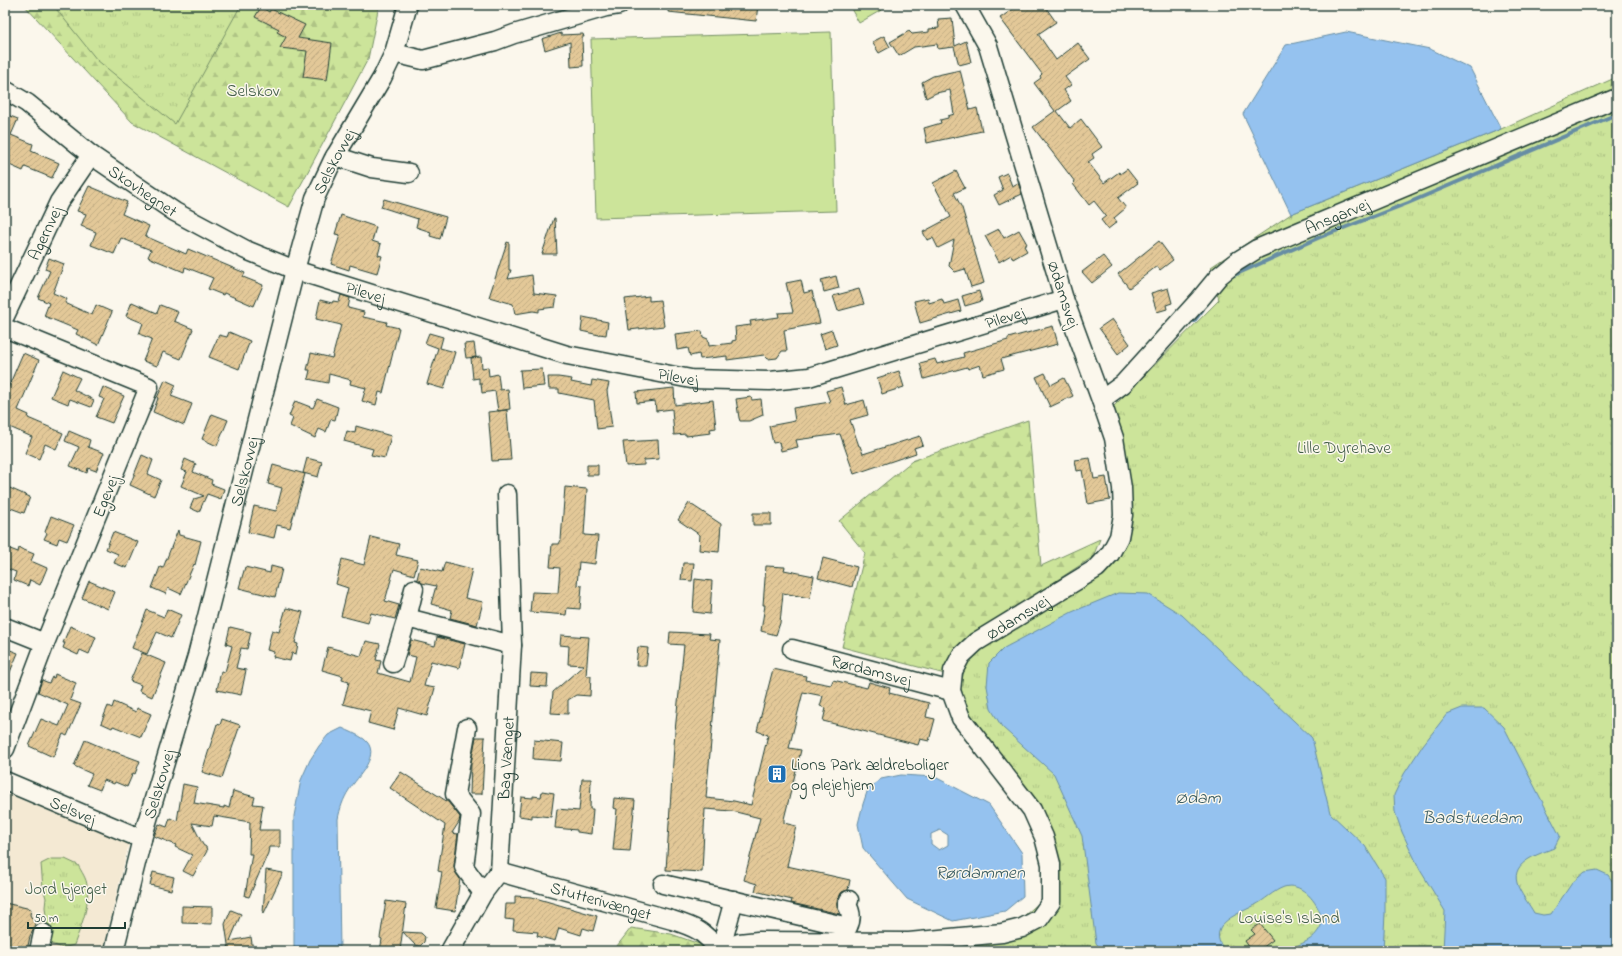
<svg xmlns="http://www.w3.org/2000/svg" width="1622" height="956" font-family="'Indie Flower',sans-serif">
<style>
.built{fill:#f4e9d3}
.forest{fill:url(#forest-firs);stroke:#769067}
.park{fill:url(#park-tufts);stroke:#769067}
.pitch{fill:#cce49a;stroke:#769067}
.water{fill:#95c2ef;stroke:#668da4;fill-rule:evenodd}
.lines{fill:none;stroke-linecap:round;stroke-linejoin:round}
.stream{stroke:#668da4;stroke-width:4}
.building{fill:url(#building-hatch);stroke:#1f3d34}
.minor-casing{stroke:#1f3d34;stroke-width:21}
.minor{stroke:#fbf7ec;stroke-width:18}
.labels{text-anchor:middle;stroke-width:3;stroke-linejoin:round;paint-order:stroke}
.park-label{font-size:17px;fill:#425e48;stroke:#fbf7ec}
.street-label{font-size:17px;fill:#1f3d34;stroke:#fbf7ec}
.poi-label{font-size:17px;fill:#1f3d34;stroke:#fbf7ec;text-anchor:start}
.water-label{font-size:18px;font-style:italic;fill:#3c5e63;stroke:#fbf7ec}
</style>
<defs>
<pattern id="forest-firs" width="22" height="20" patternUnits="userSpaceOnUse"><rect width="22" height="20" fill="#cce49a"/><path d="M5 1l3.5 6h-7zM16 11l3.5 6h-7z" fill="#afc485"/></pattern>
<pattern id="park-tufts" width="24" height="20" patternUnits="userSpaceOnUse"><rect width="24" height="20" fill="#cce49a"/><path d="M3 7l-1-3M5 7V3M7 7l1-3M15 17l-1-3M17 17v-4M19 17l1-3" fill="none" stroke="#afc485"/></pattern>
<pattern id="building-hatch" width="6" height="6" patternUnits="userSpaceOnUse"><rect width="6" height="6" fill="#e3c898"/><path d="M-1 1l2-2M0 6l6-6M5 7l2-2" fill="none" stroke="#c2ad84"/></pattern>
</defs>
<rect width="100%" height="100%" fill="#fbf7ec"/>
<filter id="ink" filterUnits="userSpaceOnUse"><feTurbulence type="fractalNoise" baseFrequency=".025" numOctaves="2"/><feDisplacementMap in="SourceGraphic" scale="8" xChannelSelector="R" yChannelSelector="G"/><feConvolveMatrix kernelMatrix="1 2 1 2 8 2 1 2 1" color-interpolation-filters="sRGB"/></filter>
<g filter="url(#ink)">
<path class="built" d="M5,793L129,843L103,951H5Z"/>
<path class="forest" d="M24,5H379L368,59L289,207L132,122Z
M1028,420L1041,566L1100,539L1093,557L963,641L952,653L945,674L842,647L865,553L839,521L912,461Z
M631,928L671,934L719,951H613Z"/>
<path class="park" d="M53,5H241L175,124L97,60Z
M1617,77V951H720L922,942L1017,922L1040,902L1048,885L1052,836L967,710L960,690L964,670L972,656L994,638L1101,574L1132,515L1130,481L1111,409L1219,300L1211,267L1291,214L1501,129Z
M51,859H65L78,865C81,871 87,879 87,886C90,906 81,926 74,945L63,948L51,944L47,925L45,907L46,898L43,888L41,864Z"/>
<path class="pitch" d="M849,5H890L859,23Z
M831,32L836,211L596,218L591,39Z"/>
<path class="water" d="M1346,32L1430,49L1470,68L1501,129L1291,214L1243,114L1286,45Z
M1118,593L1148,594L1182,615L1312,738L1330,813L1365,846L1385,878V913L1383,951H1288C1303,941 1312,943 1321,926C1321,922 1321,917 1320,913C1315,899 1300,882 1284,887C1273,891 1265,900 1255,905C1245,911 1225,917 1220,929C1216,937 1220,945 1226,951H1102L1096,943L1082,836L1054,774L1002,727L991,709L987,686L989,663L1004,648L1072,612Z
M1462,708H1484L1504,727L1560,836L1554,848C1540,854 1511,861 1517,883C1519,892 1530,905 1534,913L1543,915L1551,914L1572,883L1585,872L1597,870L1608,875L1617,888V951H1443L1445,911L1420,870L1402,832L1395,812L1394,795L1404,774L1423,745L1447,714Z
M342,728C349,731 358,735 364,739C383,754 357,777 349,790C343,799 340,809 338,819L340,951H294V816L301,780L310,760L319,746L328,735Z
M901,775L935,777L989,805L1022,853L1023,896L1005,911L953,921L907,899L863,848L858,824L863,804L868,789L881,779ZM940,830L948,835V845L939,850L931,844V834Z"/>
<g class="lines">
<path class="stream" d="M1232,276L1318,238L1408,203L1617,114
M1194,321L1203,309
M989,951V948"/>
</g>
<path class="building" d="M669,5H758L756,21L668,12Z
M1019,5H1044L1056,22L1038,34L1056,60L1078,43L1090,59L1065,77L1071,85L1064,90L1071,101L1057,111L1070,128L1081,119L1102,147L1092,154L1094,158L1088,162L1104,183L1119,172L1120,174L1127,169L1138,183L1118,198L1126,208L1114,218L1117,222L1108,229L1101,220L1106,216L1094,201L1089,205L1073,184L1075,182L1033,127L1055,111L1034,83L1041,78L1040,76L1042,74L1000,18Z
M261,7L269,12L271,9L305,25L298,38L332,43L327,80L303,77L307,51L280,48L286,37L277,32L279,29L255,17Z
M952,18L955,46L966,41L971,62L959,65L954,47L938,49L937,44L914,47L899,56L890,42L909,31L912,34L929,32V29L939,28L938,19Z
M561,33V35L583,34L584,37H582L583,66L571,67L570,42L545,50L542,39Z
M884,36L890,47L879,53L872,42Z
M960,70L970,110L977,108L982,131L927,143L924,128L941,123L940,120L948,118V116L954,114L950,90L936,93L926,98L922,82L933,76Z
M5,114L18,119L11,135L33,144L31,151L59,163L52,178L25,167L23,171L5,163Z
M956,171L965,188L954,193L962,208L984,283L971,287L965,269L955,272L949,266L954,240L938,248L933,238L927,240L923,232L951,217L933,183Z
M1007,173L1012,186L1018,183L1022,194L999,205L994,195L1003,190L998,177Z
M89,186L127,202L122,214L149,226L145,236L186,254L188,249L245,273L243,277L263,285L254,306L224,293L223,295L208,289L213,278L185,267L184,272L148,257L151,250L121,238L114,254L91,245L96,232L81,226L86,214L77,211Z
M384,199L446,217L440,239L430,236L431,232L416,227L418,219L381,207Z
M341,215L376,227L372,241L381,244L378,255L382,256L377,273L350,265L349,270L331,264L340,235L335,234Z
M554,218H555L557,254H542Z
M999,229L1004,238L1019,230L1027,244L1024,246L1027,251L1013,259L1011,255L999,262L985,236Z
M1159,241L1173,260L1160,270L1157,266L1129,288L1118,274Z
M507,242L509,243V270H511L508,279L532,275L534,293L557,296L555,307L539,309V312L533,311L515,314L513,304L489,297Z
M1103,256L1112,267L1092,283L1082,272Z
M49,258L64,264L53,293L67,299L65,303L92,315L96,305L112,312L98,345L76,334L78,330L44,316L49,303L38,298L50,271L45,269Z
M836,276L839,288L824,292L821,280Z
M801,280L804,293L812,291L820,323L784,330L787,351H782L777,358L768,359L764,355L727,360V356L700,359L699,354L690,356L688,348L677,350L675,334L702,331L703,337L708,339L709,346L732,343V341L736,340L735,327L751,325L750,321L779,317L778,313L793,312L786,283Z
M1168,288L1172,303L1166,305L1167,309L1157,312L1151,293Z
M859,289L864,304L838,311L833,296Z
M979,291L982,301L965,306L962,296Z
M341,295L350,298L348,308L364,312L363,317L387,322L386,325L399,328L383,393L379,392L376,405L362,401L366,388L350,384L351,380L329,374L328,383L308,379L310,370H307L311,353L332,358L341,325L316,319L320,300L332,303L333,301L339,302Z
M649,296V301L660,300L664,326L629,330L625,299Z
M928,298L929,303L942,299L944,304L958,300L961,311L920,323L914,301Z
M132,302L157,313L160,305L178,312L174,321L193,329L181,359L163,352L157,366L143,361L152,339L139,334L143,323L126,316Z
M583,317L608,322L606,335L599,334V335L581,331Z
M1112,319L1130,344L1118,354L1099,328Z
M1053,326L1058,344L1001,359L1004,369L983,375L980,365L968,369L967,367L924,379L920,363L935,359L937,364L964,357L963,353L1008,340V338Z
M832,330L837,345L825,349L820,334Z
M229,332L250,341L239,369L209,357L219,335L227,337Z
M429,333L443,337L440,348L455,352L444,389L427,384L438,348L425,343Z
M474,343L476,357L466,358L464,344Z
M23,353L39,360L18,410L29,415L28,418L63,433L56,449L45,444L39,459L25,453L32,437L5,425V395Z
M481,357L482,368L488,367L489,376L498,374L500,390L508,389L510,409L498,411L495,391L482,393L481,383H479V378L473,379L471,358Z
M542,369L544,386L522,388L520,370Z
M63,370L80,378L74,390L94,400L91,407L70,399L68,404L51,397Z
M899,371L904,387L882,394L877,378Z
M1045,373L1051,385L1064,378L1073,396L1050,407L1036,377Z
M548,377H558L572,379L571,382L591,386L592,380L609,383L607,391L612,427L597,429L594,400L559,393V389H549Z
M165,380L176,385L171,396L192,404L184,425L153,412L158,398H157Z
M103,387L124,396L112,423L96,417L104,399L99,397Z
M841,387L846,405L864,400L868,415L850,420L859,446H860L863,454L920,436L923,445L914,448L916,453L854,474L840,434L796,440L798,447L781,451L779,442L773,443L769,426L795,421L793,408L830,402L826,391Z
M674,388L675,405L713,400L716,428L710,429L711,433L686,436V434L674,435L672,409L656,411L655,401L637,403L636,392Z
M751,397L752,400L761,399L763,415L749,421H740L739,418L736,399Z
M317,399L338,407L335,420L331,419L326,432L319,429L315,438L290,426L293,418L289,416L295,401L313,408Z
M507,410L511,460L492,461L488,412Z
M212,414L228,420L217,446L202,439Z
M356,426L391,436L385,458L371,455L373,449L344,441L347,431L355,433Z
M69,431L90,440L88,447L104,453L96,471L88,468L87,473L70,466L79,447L65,441Z
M658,440L659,459L644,460V465L626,466L623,442Z
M142,455L153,460L148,474L161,480L154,496L130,485Z
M307,458L322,462L318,477L303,473Z
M1090,458L1094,479L1106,477L1110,500L1088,504L1082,470L1077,471L1075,460Z
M185,459L196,464L193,472L212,480L211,484L224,489L221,499L207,494L199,512L190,508L194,499L204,496L181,486L187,472L181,470Z
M273,465L305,474L290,528L277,525L274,538L248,532L254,506L276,511L282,488L268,484Z
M587,465H598V475H587Z
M5,486L30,497L24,513L5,506Z
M565,487L587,489L584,535L598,536L595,564L579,562L577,585L582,586L580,609L567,608L566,615L530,612L532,592L558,593L560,568L550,567L552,544H559L561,540Z
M689,503L721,524L719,552L699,550L700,535L678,520Z
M753,513H771V525H753Z
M51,516L74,525L67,541L59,538L57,544L44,539L47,533L45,532Z
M178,530L179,535L201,541L195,565L194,564L181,594L168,588L166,594L152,588L160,567L163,568Z
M113,532L138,542L127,568L114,563L118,554L106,549Z
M371,537L399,544L396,555L418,560L414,575L394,569L385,601L399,605L395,619L371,613L368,623L341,616L348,588L336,584L342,559L364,565Z
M5,547L18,552L19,548L34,554L31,561L47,568L40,585L30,580L28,586L14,580L16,572L5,568Z
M823,558L857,567L852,587L818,578Z
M445,562L472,569L465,598L483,602L477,625L450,618L452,610L431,604L436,586L422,583L417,579L420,567L442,572Z
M683,563H694L692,581L681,580Z
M271,566L282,569L275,597L239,588L245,567L270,573Z
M766,566L785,567L784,570L814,576L810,598L783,593L780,623L776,635L761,631L765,605H763Z
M695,579L712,581L710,614L693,612Z
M89,581L115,592L108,609L82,598Z
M286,608L303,612L295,643L298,644L296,654L292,653L290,661L273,657L274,652L267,650L272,630L279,632Z
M167,609L181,615L171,638L157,632L147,654L132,648L147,610L164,617Z
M70,626L96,637L89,654L80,650L78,655L63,648L65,643H63Z
M230,627L251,632L247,649L241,648L236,668L246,670L241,695L217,690L221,671L225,672L232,646L226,644Z
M670,632L710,634L709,639L720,640L706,798L734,801L751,805L768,735L757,731L773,669L806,676L805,680L831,685L833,680L867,688L869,682L890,688L889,693L929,703L926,717L935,719L929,741L920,739L918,745L823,721L826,708L820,706L823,696L803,692L789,748L801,750L784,819V823L796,826L787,866L850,880L848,890L842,892L837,901V906L840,914L791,903L792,900L755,891L757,884L744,880L760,818L732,811L705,809L702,872L666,870L675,731L684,645L669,644Z
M561,635L589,637L586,676H591L590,696L576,695L568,700V714L551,713L553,692L584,665L568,664L569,646L560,645Z
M437,637L465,644L459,668L431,661L424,686L435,688L427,716L399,708L393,730L368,723L371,711L343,704L349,682L342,680L343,676L322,670L328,647L361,656L366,641L380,644L376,660L381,661L378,673L410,682L416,657L407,655L411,640L435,646Z
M638,647L648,648L646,666H636Z
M5,648L18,653L5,684Z
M142,653L166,663L152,697L139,691L141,685L130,681Z
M531,673L548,674L547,687L530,686Z
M55,674L76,683L70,700L81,704L67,736L63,734L53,757L29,746L41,719L59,726L68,705L38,692L42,680L49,683L52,677L54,678Z
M114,702L136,712L137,708L151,714L141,737L113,726L112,728L101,723L108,706L112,708Z
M222,719L240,725L222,778L202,772L217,724L220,725Z
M476,737H485L482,794H470L471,763Z
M85,740L113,752V751L140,761L135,774L133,773L127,787L115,782L114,784L104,780L100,790L87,785L92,774L74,766Z
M534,740L563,743L561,761L533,759Z
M401,772L448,802L460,817L459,822L452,833L458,834L454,866L456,873L460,879L455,911L436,908L442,872L438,871L445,825L390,788Z
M582,779H591L590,809H593L591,834L577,832V830L555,828L557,809L579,811Z
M183,784L197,787L194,803L224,808V806L229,808L233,791L255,797L253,804L263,805L259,830H280V847H269L268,853L249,897L245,896L252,854H249L250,822L214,816L212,826L192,823L203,845L206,847L207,851L193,876L183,871L192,855L175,847L176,845L154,836L159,824L167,827L170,818L177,821Z
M542,791L554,793L551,817L532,815V818L519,816L521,797L533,798V796L541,797Z
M614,798L635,800L630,851L613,850L617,809L613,808Z
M266,870L283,873L264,913H263Z
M153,872L174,877L171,890L150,885Z
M515,896L532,897L597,916L593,931L583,928L581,935L559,928L555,941L537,936L538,932L513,930L514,920L505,919L506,904H515Z
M386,901L406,904L400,951H380L382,939L380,938Z
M5,903L31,909L30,915L36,925L30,936L27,951H5Z
M182,906L212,907V924L182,923Z
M231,910L241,914L230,941L251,937L253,951H229L225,924Z
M1260,924L1273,940L1258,951H1252L1245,941L1255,934L1251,930Z
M403,932L421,933L425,937L424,942L420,946L415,945Z"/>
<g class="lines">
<g class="minor-casing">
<g id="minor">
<path d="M394,53L423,60L495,41L514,34L606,7L619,5"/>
<path id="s1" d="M5,90L27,103L91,155L175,212L246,250L295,270L567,355L691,379L770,381L809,377L1064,299"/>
<path d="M335,156L372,168L409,173"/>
<path id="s2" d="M5,316L59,202L91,155"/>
<path d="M5,328L149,387L45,643L5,749"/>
<path id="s3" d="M1101,400L1123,384L1200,299L1219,276L1236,262L1257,249L1617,98"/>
<path d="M407,618L414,589"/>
<path d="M5,627L45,643"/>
<path id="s4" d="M792,649L951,691"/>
<path d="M393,663L407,618L512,645"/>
<path d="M467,728L455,794L471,814L464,867L483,893"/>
<path id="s5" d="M5,781L142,839"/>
<path id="s6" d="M499,872L512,645L507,494"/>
<path d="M663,884L848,927C852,919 852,913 847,905L849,900"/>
<path d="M39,951L43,933"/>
<path id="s7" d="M114,951L142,839L197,656L295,270L315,198L333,160L382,78L394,53L408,5"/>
<path id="s8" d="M450,951L483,893L499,872L672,920C697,928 703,931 720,951"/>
<path id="s9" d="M720,951L739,943L758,941L909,942L1002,933L1022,928L1039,919L1051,902V864L1044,837L1032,810L961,718L951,691L953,671L961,656L976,642L1097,568L1110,554L1119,537L1123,515L1122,488L1114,438L1101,400L1064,299L988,46L965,5"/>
<path d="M720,951L734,900"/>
</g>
</g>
<use href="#minor" class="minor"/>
</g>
</g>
<defs>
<g id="building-square" transform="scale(1)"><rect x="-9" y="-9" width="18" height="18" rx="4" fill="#1f6fb2" stroke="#fbf7ec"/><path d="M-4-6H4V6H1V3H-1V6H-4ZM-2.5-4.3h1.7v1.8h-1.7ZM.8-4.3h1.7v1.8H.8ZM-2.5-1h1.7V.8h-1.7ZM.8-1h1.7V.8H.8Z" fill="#fff"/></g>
</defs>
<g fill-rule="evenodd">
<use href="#building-square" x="777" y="774"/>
</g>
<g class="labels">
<g class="park-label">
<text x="253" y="96">Selskov</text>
<text x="1344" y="453">Lille Dyrehave</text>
<text x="66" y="894">Jord bjerget</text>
<text x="1289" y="923">Louise's Island</text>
</g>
<g class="street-label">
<text dy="6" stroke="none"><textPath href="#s7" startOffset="821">Selskovvej</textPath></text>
<text dy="6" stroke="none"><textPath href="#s1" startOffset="171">Skovhegnet</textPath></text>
<text dy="6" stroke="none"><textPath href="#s3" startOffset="305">Ansgarvej</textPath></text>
<text dy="6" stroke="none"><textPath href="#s2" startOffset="92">Agernvej</textPath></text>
<text dy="6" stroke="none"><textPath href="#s1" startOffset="417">Pilevej</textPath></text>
<text transform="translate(1064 294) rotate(72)" y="6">Ødamsvej</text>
<text dy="6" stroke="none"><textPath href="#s1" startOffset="1077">Pilevej</textPath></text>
<text dy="6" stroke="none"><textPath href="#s1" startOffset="741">Pilevej</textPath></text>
<text dy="6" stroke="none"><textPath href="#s7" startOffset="497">Selskovvej</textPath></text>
<text transform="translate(105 496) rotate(-68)" y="6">Egevej</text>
<text dy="6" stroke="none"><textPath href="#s9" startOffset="691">Ødamsvej</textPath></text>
<text dy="6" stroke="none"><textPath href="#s4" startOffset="82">Rørdamsvej</textPath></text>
<text dy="6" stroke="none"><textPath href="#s6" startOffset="114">Bag Vænget</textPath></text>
<text dy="6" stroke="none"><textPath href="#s7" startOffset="173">Selskovvej</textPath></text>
<text dy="6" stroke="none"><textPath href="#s5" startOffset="74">Selsvej</textPath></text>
<text dy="6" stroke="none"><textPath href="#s8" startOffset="199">Stutterivænget</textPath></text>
</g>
<g class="poi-label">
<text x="791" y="770">Lions Park ældreboliger<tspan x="791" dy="20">og plejehjem</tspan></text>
</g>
<g class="water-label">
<text x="1198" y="803">Ødam</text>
<text x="1472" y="823">Badstuedam</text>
<text x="980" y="878">Rørdammen</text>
</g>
</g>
<rect width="1622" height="956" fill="none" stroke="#fbf7ec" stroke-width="20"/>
<rect x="10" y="10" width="1602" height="936" fill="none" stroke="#1f3d34" stroke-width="1.5" filter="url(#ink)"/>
<path d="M28 922v6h97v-6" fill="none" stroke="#1f3d34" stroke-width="2"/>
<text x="34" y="922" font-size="12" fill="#1f3d34" stroke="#fbf7ec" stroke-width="3" paint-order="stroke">50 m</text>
</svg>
